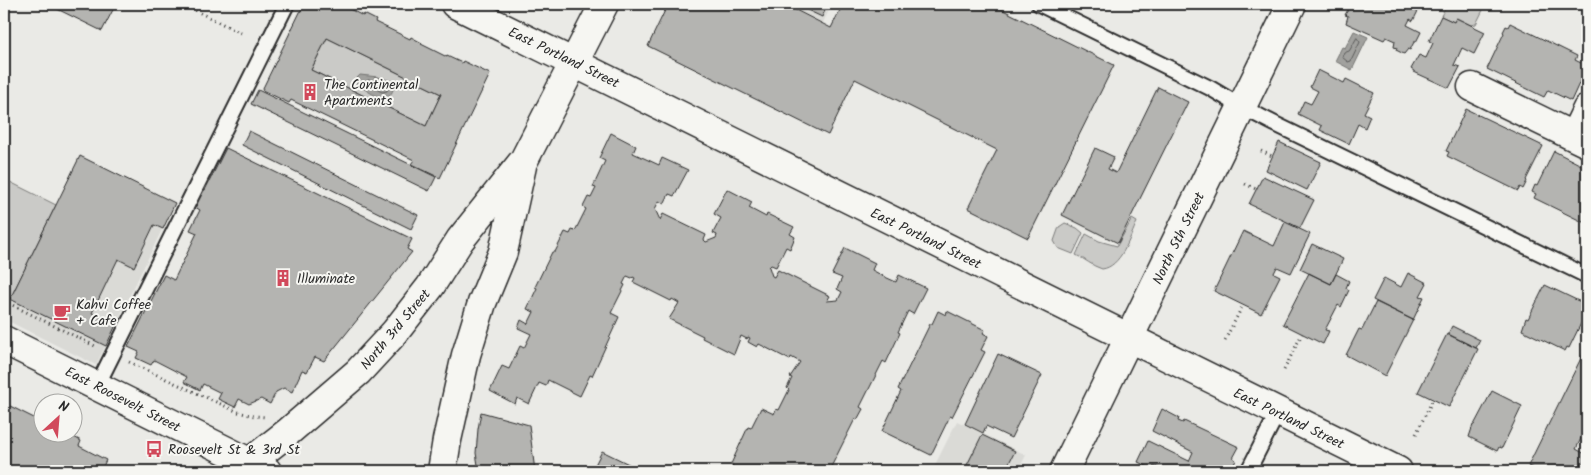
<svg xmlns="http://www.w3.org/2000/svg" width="1591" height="475" font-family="Kalam,sans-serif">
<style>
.built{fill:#dadad6}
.green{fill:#cacac7;stroke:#7a7a79}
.water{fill:#a1a19e;stroke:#727270}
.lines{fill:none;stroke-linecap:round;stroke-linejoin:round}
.shore{stroke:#5a5a59;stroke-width:1}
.building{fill:#b4b4b1;stroke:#2b2b2b;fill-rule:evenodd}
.lane-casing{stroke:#2b2b2b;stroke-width:18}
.street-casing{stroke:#2b2b2b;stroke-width:31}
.secondary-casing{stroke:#2b2b2b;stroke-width:31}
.path{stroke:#2b2b2b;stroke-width:3;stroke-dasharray:1 4;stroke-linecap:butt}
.lane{stroke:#f6f6f2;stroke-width:14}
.street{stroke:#f6f6f2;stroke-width:28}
.secondary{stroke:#f6f6f2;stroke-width:28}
.labels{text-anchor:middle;stroke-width:4;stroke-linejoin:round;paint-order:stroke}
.street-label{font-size:14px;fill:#2b2b2b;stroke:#f6f6f2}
.poi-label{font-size:14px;fill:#2b2b2b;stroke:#f6f6f2;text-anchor:start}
</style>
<rect width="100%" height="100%" fill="#eaeae6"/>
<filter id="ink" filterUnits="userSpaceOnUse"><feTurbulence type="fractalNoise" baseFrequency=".02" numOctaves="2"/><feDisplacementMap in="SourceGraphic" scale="10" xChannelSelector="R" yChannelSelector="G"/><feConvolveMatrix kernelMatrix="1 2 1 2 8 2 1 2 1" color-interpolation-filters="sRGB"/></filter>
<g filter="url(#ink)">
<path class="built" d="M784,4H832L823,23Z
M80,156L175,203L96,365L4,319V312Z
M957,421L1026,455L1018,471H932Z"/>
<path class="green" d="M1447,4H1486L1476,24L1471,25L1457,18L1454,22L1441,16Z
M327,38L441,94L426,126L311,70Z
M4,179L56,205L10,299L4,296Z
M1132,219L1137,222C1130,237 1121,267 1102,269C1092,266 1085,259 1076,255L1086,234L1099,241L1117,246Z
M1065,223L1077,228L1083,233L1073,254L1058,248L1054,241L1059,227Z"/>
<path class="water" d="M1354,31L1368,37L1352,70L1335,61L1342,47L1345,48Z
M360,75L378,77L391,81L394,87C393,90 392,93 390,95C383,103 366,90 360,86L357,84L356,79Z"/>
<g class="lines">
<path class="shore" d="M1357,38L1360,42L1351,61L1348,62L1342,57L1344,53L1349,51Z
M369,80L387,85L388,87L387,91L382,92L367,85L366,82Z"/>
</g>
<path class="building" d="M52,4H116L102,31L51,6Z
M304,4H340L363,16L364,14L376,20L375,22L410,39L411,37L422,43L421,44L447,57V56L462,63L463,61L490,74L440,178L411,164L414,160L291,100L289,103L262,90ZM327,38L441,94L426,126L311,70Z
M668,4H784L831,28L843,4H991L1114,65L1028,238L968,208L997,150L855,79L828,135L648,46Z
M805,4H828L822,17L803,8Z
M1351,4L1416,5L1415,7L1419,9L1413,21L1410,19L1407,25L1421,32L1416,42H1414L1410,50L1408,49L1404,54L1396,50L1397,48L1394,47L1395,41L1386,37L1384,40L1346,23L1348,16L1345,15Z
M1441,16L1454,22L1456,18L1485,32L1474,54L1462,48L1454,65L1460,67L1449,88L1414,72V71L1411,69L1419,55L1426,58L1433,43L1429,41Z
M1510,23L1577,56L1575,60L1587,66L1571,101L1548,90L1544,97L1487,69L1504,33L1503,32L1506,26L1508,27Z
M1318,70L1344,83L1346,79L1374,93L1364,113L1370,116L1365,128L1358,124L1349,144L1320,130L1322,126L1298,114L1304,101L1311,104L1318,91L1310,87Z
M1158,87L1188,102L1118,243L1062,215L1095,148L1114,157L1108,169L1116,173Z
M258,90L436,177L429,191L251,104Z
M1466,109L1543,146L1526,180L1527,181L1523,189L1520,187L1518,191L1447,156L1449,152L1446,151Z
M249,131L418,215L411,229L242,145Z
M611,133L636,146L633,153L659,165L662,158L688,170L674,196L669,194L664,204L659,201L655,209L660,220L663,214L706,235L704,240L706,242L716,238L717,235L713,233L721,218L714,214L727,189L752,202L749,208L766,217L767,214L794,227L790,234L795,237L790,249L786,247L776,267L771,265L769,267L772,276L774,277L778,270L830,296L827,301L838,300L842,292L837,289L842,278L832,274L845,248L875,263L872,270L885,277L896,282L899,275L926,288L913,314L908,311L898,332L900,333L886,363L883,361L860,407L863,409L857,420L855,419L829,471H730L733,465L731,464L748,427L751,428L761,408L774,414L776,409L779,410L789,390L787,388L792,378L790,377L800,362L791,357L790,360L759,344L757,347L748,342L750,338L748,337L747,339L741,336L734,354L702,338L703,336L669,319L679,303L672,299L671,301L633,282L635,278L633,277L632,278L627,276L623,284L625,285L611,313L619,317L592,376L590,375L580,396L548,380L546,386L539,383L529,404L517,398L515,404L490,391L502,366L509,369L520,346L524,348L531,334L518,328L521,320L528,324L534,312L527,309L537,288L535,287L552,252H555L565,232L570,234L572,230L575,231L586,209L583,207L588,197L591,198L596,188L593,187L605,161L599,158Z
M1279,142L1321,162L1307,190L1266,170Z
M226,148L412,239L407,249L412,252L324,361L315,357L307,372L302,370L292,392L284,388L276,392L270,404L261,399L249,404L239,399L235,407L218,399L221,393L203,384L200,390L184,382L187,377L154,360L151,365L136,358L139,352L128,347L164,275L174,280L197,233L190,230L200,210L195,207L203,190H205Z
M1554,151L1587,168V224L1534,198L1536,194L1532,192L1535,185L1537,186Z
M80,156L175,203L163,229L154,225L134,267L118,259L92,313L116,325L106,346L10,299Z
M1263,176L1314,200L1300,228L1249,204Z
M1285,222L1310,234L1291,273L1277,267L1274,273L1280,276L1261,314L1214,291L1243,231L1274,246Z
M1312,244L1343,259L1331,284L1300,269Z
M1309,273L1331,284L1336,274L1349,281L1346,288L1349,290L1341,307L1338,305L1325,330L1329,331L1323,344L1283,324Z
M1408,273L1427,283L1420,296L1424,297L1413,320L1373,300L1384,278L1401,287Z
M1545,285L1587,305V311L1569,348L1567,347L1565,351L1522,330L1526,318L1528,319Z
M1376,302L1413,320L1385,376L1346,355L1359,329L1362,330Z
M938,311L946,315L947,311L985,330L983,333L988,336L981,350L985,352L952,417L950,416L931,455L882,431L901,391L898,389L930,324H932Z
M1452,326L1480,340L1476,348L1448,334Z
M1447,334L1478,349L1449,407L1418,392Z
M1587,346V426L1576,449L1587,455V471H1539L1528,466Z
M998,354L1042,375L1011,438L986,426L983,433L965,424Z
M1492,391L1522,406L1502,448L1499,447L1497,451L1469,437L1473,425H1474Z
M4,403L42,422V432H65L81,441L79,446L106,460L101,471H4Z
M1162,409L1179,418L1178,421L1183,423L1184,421L1239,447L1233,458L1236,460L1231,471H1160L1161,469L1154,466L1153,469L1138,462L1148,441L1189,461L1193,452L1152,431Z
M481,412L529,425L535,471H479L476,453L478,429Z
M982,435L1015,451L1005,471H964Z
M602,451L643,471H592Z"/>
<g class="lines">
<g class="lane-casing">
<path id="lane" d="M1039,4L1210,88L1242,107L1275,124L1587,276
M97,386L287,4
M1248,471L1278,412"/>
</g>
<g class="street-casing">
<path id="street" d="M455,4L1398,471
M1472,87L1587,143
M1574,136L1587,109
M1064,471L1292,4"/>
</g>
<g class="secondary-casing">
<path id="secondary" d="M4,340L267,471
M250,462L287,433L358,372L395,332L430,287L460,240L524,160L604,4
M442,471L447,440L466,355L482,303L503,252L522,166"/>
</g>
<path class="path" d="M182,4L241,33
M1261,151L1272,156
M1245,184L1256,189
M4,301L97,347
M1225,340L1243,305
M129,362L238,412L254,416L267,417
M1284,370L1302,334
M1416,434L1433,399"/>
<use href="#lane" class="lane"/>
<use href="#street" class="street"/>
<use href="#secondary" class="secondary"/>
</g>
</g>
<defs>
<g id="building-bare" transform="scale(1.35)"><path d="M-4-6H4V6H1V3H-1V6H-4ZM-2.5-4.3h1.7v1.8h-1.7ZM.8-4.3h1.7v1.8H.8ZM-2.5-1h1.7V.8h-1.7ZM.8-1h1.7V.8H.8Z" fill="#d1495b" stroke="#f6f6f2" stroke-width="2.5" paint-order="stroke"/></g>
<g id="cafe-bare" transform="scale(1.35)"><path d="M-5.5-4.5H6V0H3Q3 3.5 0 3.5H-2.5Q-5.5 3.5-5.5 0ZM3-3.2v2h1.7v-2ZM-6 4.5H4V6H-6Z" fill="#d1495b" stroke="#f6f6f2" stroke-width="2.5" paint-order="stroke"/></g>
<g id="bus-bare" transform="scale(1.35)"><path d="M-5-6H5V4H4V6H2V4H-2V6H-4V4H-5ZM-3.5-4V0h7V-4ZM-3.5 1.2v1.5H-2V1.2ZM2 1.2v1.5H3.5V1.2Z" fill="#d1495b" stroke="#f6f6f2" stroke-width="2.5" paint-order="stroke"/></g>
</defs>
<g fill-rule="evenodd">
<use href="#building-bare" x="310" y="92"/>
<use href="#building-bare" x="283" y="278"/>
<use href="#cafe-bare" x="62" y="312"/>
<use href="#bus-bare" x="154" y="449"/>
</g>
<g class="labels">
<g class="street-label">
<text transform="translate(564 57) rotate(26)" y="5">East Portland Street</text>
<text transform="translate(926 238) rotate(26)" y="5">East Portland Street</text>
<text transform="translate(1178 238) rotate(-64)" y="5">North 5th Street</text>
<text transform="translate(395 329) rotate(-50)" y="5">North 3rd Street</text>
<text transform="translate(123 399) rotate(27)" y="5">East Roosevelt Street</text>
<text transform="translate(1289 418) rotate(26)" y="5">East Portland Street</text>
</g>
<g class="poi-label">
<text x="324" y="89">The Continental<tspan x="324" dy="16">Apartments</tspan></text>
<text x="297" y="283">Illuminate</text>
<text x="76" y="309">Kahvi Coffee<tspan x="76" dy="16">+ Cafe</tspan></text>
<text x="168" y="454">Roosevelt St &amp; 3rd St</text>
</g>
</g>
<rect width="1591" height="475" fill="none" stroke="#f6f6f2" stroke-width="20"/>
<rect x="10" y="10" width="1571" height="455" fill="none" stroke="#2b2b2b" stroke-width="2" filter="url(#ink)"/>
<g transform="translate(58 418) rotate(26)"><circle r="24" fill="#f6f6f2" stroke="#a5a5a2"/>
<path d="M0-4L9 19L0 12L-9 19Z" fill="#d1495b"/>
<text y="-8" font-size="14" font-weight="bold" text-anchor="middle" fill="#2b2b2b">N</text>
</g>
</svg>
